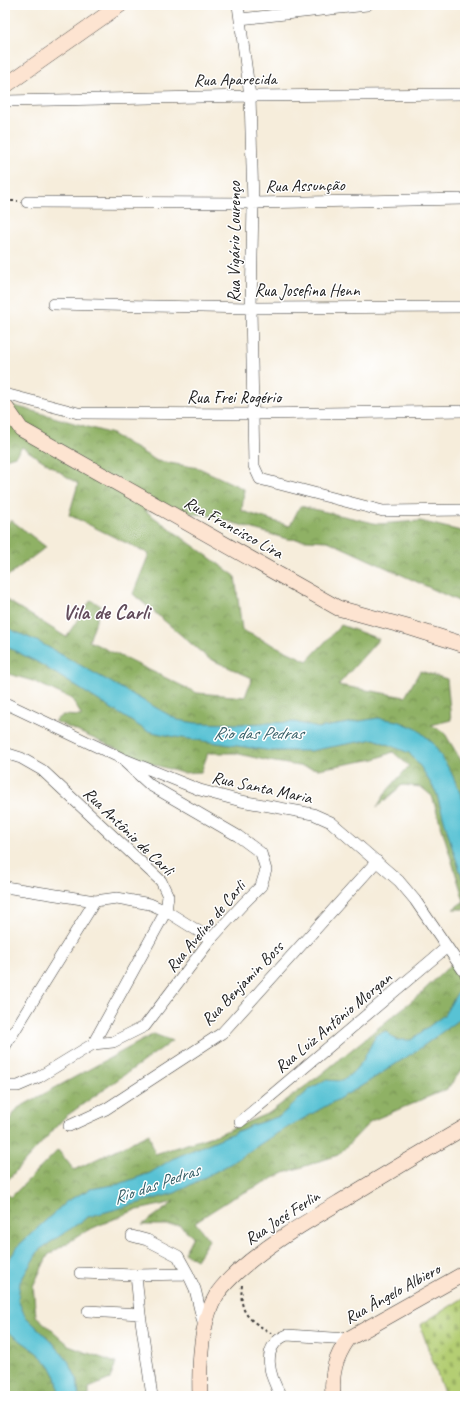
<svg xmlns="http://www.w3.org/2000/svg" width="470" height="1401" font-family="Caveat,sans-serif">
<style>
.forest{fill:url(#forest-crowns);stroke:#566640}
.cemetery{fill:url(#cemetery-stones);stroke:#687548}
.water{fill:#58c2d4;stroke:#3a6f78}
.lines{fill:none;stroke-linecap:round;stroke-linejoin:round}
.street-casing{stroke:#3d3b39;stroke-width:12}
.secondary-casing{stroke:#3d3b39;stroke-width:16}
.path{stroke:#3d3b39;stroke-width:2;stroke-dasharray:3 3;stroke-linecap:butt}
.street{stroke:#fff;stroke-width:11}
.secondary{stroke:#fde4d1;stroke-width:15}
.labels{text-anchor:middle;stroke-width:3;stroke-linejoin:round;paint-order:stroke}
.street-label{font-size:17px;fill:#1c1c1c;stroke:#fff}
.water-label{font-size:18px;font-style:italic;fill:#345e66;stroke:#fff}
.district-label{font-size:21px;font-weight:bold;fill:#634d5c;stroke:#fff}
</style>
<defs>
<pattern id="forest-crowns" width="20" height="18" patternUnits="userSpaceOnUse"><rect width="20" height="18" fill="#8fb165"/><path d="M2 6a3 3 0 1 1 6 0M12 15a3 3 0 1 1 6 0" fill="none" stroke="#748f52"/></pattern>
<pattern id="cemetery-stones" width="16" height="16" patternUnits="userSpaceOnUse"><rect width="16" height="16" fill="#b4ce73"/><path d="M2 7V4a2 2 0 0 1 4 0v3zM10 15v-3a2 2 0 0 1 4 0v3z" fill="#9ab063"/></pattern>
</defs>
<rect width="100%" height="100%" fill="#fff"/>
<filter id="ink" filterUnits="userSpaceOnUse"><feTurbulence type="fractalNoise" baseFrequency=".025" numOctaves="2"/><feDisplacementMap in="SourceGraphic" scale="8" xChannelSelector="R" yChannelSelector="G"/><feConvolveMatrix kernelMatrix="1 2 1 2 8 2 1 2 1" color-interpolation-filters="sRGB"/></filter>
<filter id="wash" filterUnits="userSpaceOnUse"><feTurbulence type="fractalNoise" baseFrequency=".012" numOctaves="4" result="noise"/><feDisplacementMap in="SourceGraphic" scale="16" xChannelSelector="R" yChannelSelector="G"/><feGaussianBlur stdDeviation="0.9" result="paint"/><feColorMatrix in="noise" values="0 0 0 0 0 0 0 0 0 0 0 0 0 0 0 0 0 1.4 0 .05"/><feComposite in="paint" operator="in"/></filter>
<g filter="url(#wash)">
<rect width="100%" height="100%" fill="#f6eddb"/>
<path class="forest" d="M5,403L112,434L157,461L199,468L244,489L242,511L290,526L300,506L378,524L420,521L465,532V604L328,541L287,539L207,515L144,510L235,576L242,630L307,661L341,625L379,639L338,685L405,697L420,671L447,679L451,720L431,725L444,732L465,767V909H453L464,901L432,796L421,787L402,785L377,807L387,791L409,766L393,752L375,759L318,769L269,761L235,753H208L201,772L182,773L149,763L54,721L63,715L82,716L72,699L33,681L5,673V599L66,637L91,600L101,606L89,641L197,693L245,697L252,678L208,658L133,594L149,554L69,515L78,484L22,447L15,456L5,459Z
M11,520L46,547L5,578V527Z
M464,952H465V1066L447,1089L371,1121L338,1155L284,1173L231,1199L195,1222L209,1240L196,1260L184,1253L193,1236L179,1225H142L174,1202L133,1211L88,1230L48,1255L33,1286L36,1316L71,1347L116,1363L110,1379L89,1388V1396H5V1193L11,1197L58,1150L74,1170L149,1134L155,1154L219,1134L269,1113L319,1076L419,995Z
M154,1034L172,1041L65,1117L5,1183V1126L18,1108Z"/>
<path class="cemetery" d="M465,1297V1396H445L420,1325Z"/>
<path class="water" d="M5,627L39,642L178,720L196,723L238,724L295,722L318,728L378,718L398,721L417,729L433,743L451,772L465,804V886L452,847L436,792L420,766L409,753L374,739L310,751H272L175,737L147,731L37,662L5,646Z
M465,980V1015L419,1049L360,1087L274,1135L230,1164L175,1193L88,1217L39,1250L20,1282L18,1300L25,1316L53,1343L68,1361L77,1379L79,1396H59C58,1390 58,1383 56,1377C47,1356 23,1343 5,1330V1265L19,1245L67,1201L90,1189L119,1184L150,1173L172,1159L250,1126L280,1116L310,1089L325,1080L342,1081L352,1073L362,1062L376,1035L386,1031L396,1040H411L444,1015Z"/>
</g>
<g filter="url(#ink)">
<g class="lines">
<g class="street-casing">
<path id="street" d="M238,5L250,96L253,203L251,308L254,466L260,479L383,511L465,510
M240,19L367,5
M5,101L250,96L465,94
M27,202L253,203L465,199
M53,304L251,308L465,307
M5,394L78,413L253,414L465,411
M5,703L121,758L200,790L241,801L313,814L331,822L399,881L415,900L465,973
M5,753L21,758L42,770L161,881L168,896L166,911L93,1044
M5,887L95,901L117,898L150,904L166,911L211,939
M5,1046L95,901
M5,1086H18L39,1077L93,1044L113,1042L145,1026L211,939L243,904L261,886L266,870L261,853L238,836L150,785L126,763
M240,1122L447,947
M69,1126L106,1109L222,1033L377,861
M132,1236L147,1240L178,1256L188,1274
M80,1273L136,1275L188,1274L195,1289L204,1327
M136,1275L140,1314L152,1396
M88,1311L140,1314
M281,1396C270,1377 259,1346 287,1335L348,1339"/>
</g>
<g class="secondary-casing">
<path id="secondary" d="M5,86L120,5
M5,406L21,429L338,608L411,628L465,645
M200,1396C199,1365 200,1323 216,1296C221,1287 229,1280 236,1273C268,1244 306,1222 343,1200C384,1175 424,1151 465,1127
M333,1396C331,1373 335,1358 348,1339L465,1273"/>
</g>
<path class="path" d="M5,201H18
M242,1285C239,1314 248,1319 271,1333"/>
<use href="#street" class="street"/>
<use href="#secondary" class="secondary"/>
</g>
</g>
<g class="labels">
<g class="street-label">
<text transform="translate(235 79) rotate(-1)" y="6">Rua Aparecida</text>
<text transform="translate(305 185) rotate(-1)" y="6">Rua Assunção</text>
<text transform="translate(234 242) rotate(-90)" y="6">Rua Vigário Lourenço</text>
<text x="307" y="296">Rua Josefina Henn</text>
<text x="234" y="403">Rua Frei Rogério</text>
<text transform="translate(234 527) rotate(29)" y="6">Rua Francisco Lira</text>
<text transform="translate(262 787) rotate(12)" y="6">Rua Santa Maria</text>
<text transform="translate(129 831) rotate(44)" y="6">Rua Antônio de Carli</text>
<text transform="translate(205 926) rotate(-50)" y="6">Rua Avelino de Carli</text>
<text transform="translate(242 983) rotate(-46)" y="6">Rua Benjamin Boss</text>
<text transform="translate(333 1022) rotate(-40)" y="6">Rua Luiz Antônio Morgan</text>
<text transform="translate(282 1217) rotate(-33)" y="6">Rua José Ferlin</text>
<text transform="translate(392 1293) rotate(-29)" y="6">Rua Ângelo Albiero</text>
</g>
<g class="water-label">
<text x="258" y="739">Rio das Pedras</text>
<text transform="translate(156 1184) rotate(-19)" y="6">Rio das Pedras</text>
</g>
<g class="district-label">
<text x="106" y="619">Vila de Carli</text>
</g>
</g>
<rect width="470" height="1401" fill="none" stroke="#fff" stroke-width="20"/>
</svg>
